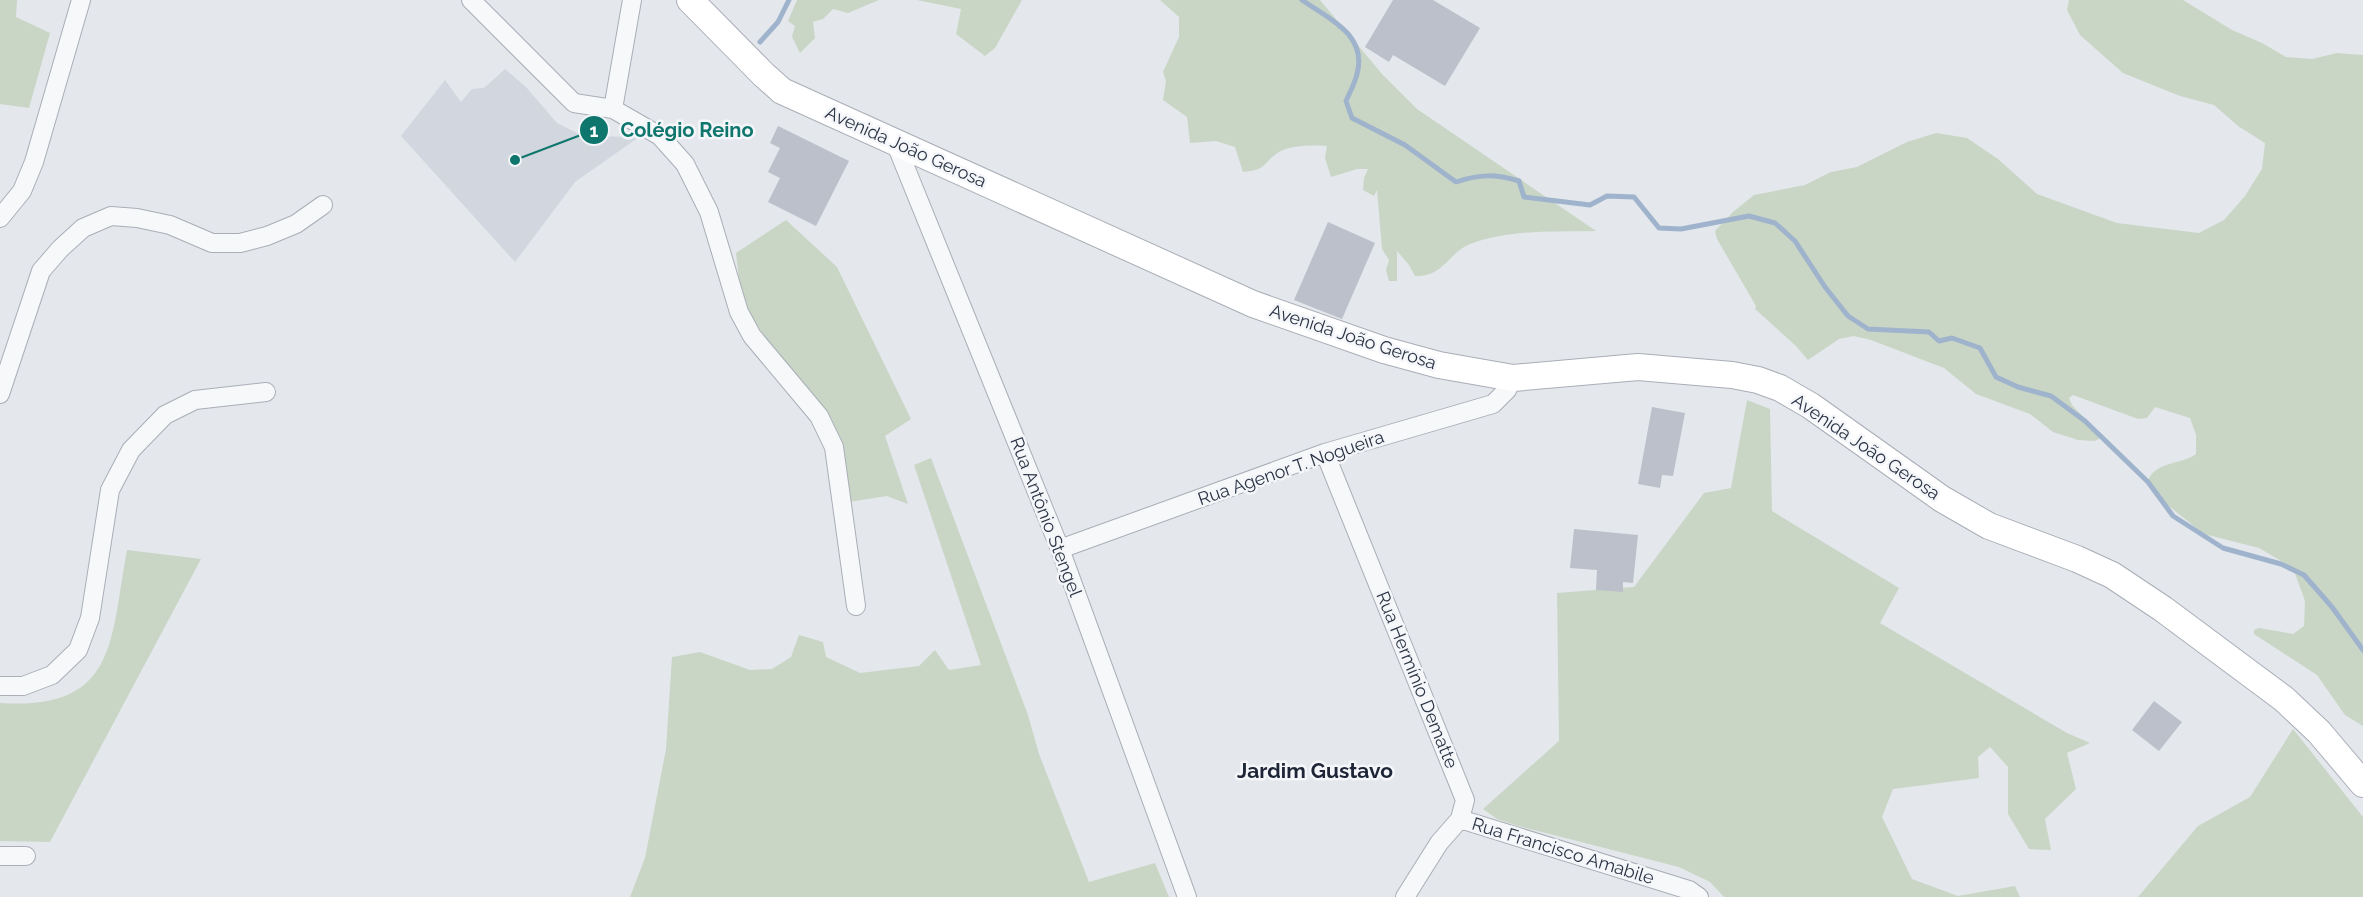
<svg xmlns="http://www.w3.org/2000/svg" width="2363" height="897" font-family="Raleway,sans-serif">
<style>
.built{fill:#d2d6de}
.green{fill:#c9d6c5}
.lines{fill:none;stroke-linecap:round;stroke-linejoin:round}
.stream{stroke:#9fb4cc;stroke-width:5}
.building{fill:#bbc0ca}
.street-casing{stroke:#a9aeb7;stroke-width:20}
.secondary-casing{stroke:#a9aeb7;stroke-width:28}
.street{stroke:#f7f8fa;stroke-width:18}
.secondary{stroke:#fff;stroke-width:26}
.labels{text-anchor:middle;stroke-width:5;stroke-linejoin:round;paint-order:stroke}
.street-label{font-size:18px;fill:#2b3445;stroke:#f4f6f9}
.quarter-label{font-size:21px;font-weight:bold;fill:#1d2536;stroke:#f4f6f9}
.leader{fill:none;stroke:#0f766e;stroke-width:2}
.callout-dot{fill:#0f766e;stroke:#f4f6f9;stroke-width:2}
.mark-label{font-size:18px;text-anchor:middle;font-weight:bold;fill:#fff}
.callout-label{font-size:20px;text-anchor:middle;font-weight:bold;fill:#0f766e;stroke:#f4f6f9;stroke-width:5;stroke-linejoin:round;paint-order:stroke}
</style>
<rect width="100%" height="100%" fill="#e4e7ec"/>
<path class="built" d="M505,69L526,87L557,123L583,136L639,137L575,182L515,262L401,136L445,80L461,102L472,89L484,88Z"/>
<path class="green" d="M0,0H17L16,17L50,33L29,108L0,104Z
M797,0H879L848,13L833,9L823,19L813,22L815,38L800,53L792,37L795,26L788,21Z
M917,0H1022L995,48L985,56L956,34L961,9Z
M1160,0H1320L1382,74L1417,109L1596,231C1557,232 1506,229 1470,244C1448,253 1444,277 1415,276L1409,265L1397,251V281H1389L1386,270L1389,260L1382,249L1377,190L1374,196L1363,190L1364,178L1368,169H1357L1331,177L1325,158L1327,146C1313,145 1291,145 1279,152C1262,163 1268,170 1243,172L1235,147L1216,141L1190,143L1187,117L1163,100L1166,81L1163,72L1179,37V17Z
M2069,0H2183L2232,30L2262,43L2286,57L2312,59L2337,53L2363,55V726L2345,715L2317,675L2254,634V630L2259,628L2293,634L2304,626L2305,601L2293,568L2259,548L2204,534L2160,499L2148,480C2157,461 2181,465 2196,454V435L2190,418L2155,407L2147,418L2138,419L2073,395L2069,398L2072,405L2102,437L2095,441L2078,440L2053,432L2030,414L1976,394L1944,368L1871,340L1854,336L1839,339L1808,360L1796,346L1755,309L1756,306L1717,239L1715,231L1733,212L1754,195L1805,185L1831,172L1857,167L1907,142L1936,133L1967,138L1998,159L2037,194L2117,223L2199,233L2224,220L2245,196L2262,169L2265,143L2238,126L2214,105L2180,96L2123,73L2080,35L2067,10Z
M786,220L837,267L911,419L885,436L908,504L887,496L849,502L839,447L747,310L739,280L736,253Z
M1747,400L1770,409L1772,511L1899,588L1880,623L2067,733L2090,743L2067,753L2076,789L2045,819L2051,850L2029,849L2008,814V767L1990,747L1978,757L1979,778L1893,789L1882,817L1912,879L1958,896L2015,886L2020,897H1724L1710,882L1679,867L1518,826L1497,819L1483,809L1559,741L1557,593L1634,587L1704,493L1731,488Z
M931,458L1028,715L1039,754L1089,882L1155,863L1169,897H630L645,858L666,749L672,657L700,652L750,670L772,669L791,657L799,635L823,642L826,657L860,673L919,666L935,650L949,670L981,665L914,465Z
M127,550L201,559L50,842L0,841V703C118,711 110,640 127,550Z
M2293,729L2363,817V897H2138L2198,826L2250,797Z"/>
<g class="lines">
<path class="stream" d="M1302,0C1327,18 1368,34 1357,74C1355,83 1350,92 1346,101L1352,118L1405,145L1456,182C1480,174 1495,174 1519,181L1524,197L1590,205L1607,196L1634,197L1659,228L1681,229L1749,216L1775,223L1795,241L1825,287L1848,316L1868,329L1929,332L1939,341L1952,338L1980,348L1996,377L2018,387L2051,396L2085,421L2148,482L2173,516L2223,548L2281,564L2304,575L2332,607L2363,650
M760,42L778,22L789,0"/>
</g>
<path class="building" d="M1393,0H1433L1480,28L1445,86L1393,55L1389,62L1365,47Z
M778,126L849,161L816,226L768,202L780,178L768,172L780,148L770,143Z
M1328,222L1375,243L1342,319L1294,300Z
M1652,407L1685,413L1673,476L1662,475L1660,488L1638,484Z
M1574,529L1638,535L1633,583L1623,582V592L1596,590L1597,570L1570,568Z
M2154,701L2182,722L2159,751L2132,730Z"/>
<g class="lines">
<g class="street-casing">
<path id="street" d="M471,0L574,103L613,109L660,136L685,164L709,212L739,312L752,336L819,416L834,447L856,606
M613,109L632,0
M895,142L1060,549L1187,897
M0,218L22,191L34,162L81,0
M0,394L41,271L60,249L83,228L111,216L137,218L170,225L212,243H240L267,236L296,224L323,205
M1325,453L1465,800L1460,819L1439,843L1405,897
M1060,549L1325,453L1493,404L1507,390L1513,378
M0,686H23L52,675L78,650L90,618L110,490L131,450L165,415L195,400L266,392
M1460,819L1689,890L1699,897
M0,856H26"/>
</g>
<g class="secondary-casing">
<path id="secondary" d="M690,0L764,75L782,91L1253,304L1384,350L1439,365L1513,378L1638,367L1732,375L1758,380L1780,388L1811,406L1942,499L1989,526L2077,559L2112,575L2163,609L2284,699L2319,732L2363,784"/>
</g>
<use href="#street" class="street"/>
<use href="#secondary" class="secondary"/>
</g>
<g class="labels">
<g class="street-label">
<text transform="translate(906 147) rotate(24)" y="6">Avenida João Gerosa</text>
<text transform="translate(1353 337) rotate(18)" y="6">Avenida João Gerosa</text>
<text transform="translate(1866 447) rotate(34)" y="6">Avenida João Gerosa</text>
<text transform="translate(1291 468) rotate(-19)" y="6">Rua Agenor T. Nogueira</text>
<text transform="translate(1046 517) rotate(69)" y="6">Rua Antônio Stengel</text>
<text transform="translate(1417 680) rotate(68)" y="6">Rua Hermínio Dematte</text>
<text transform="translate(1563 851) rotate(17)" y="6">Rua Francisco Amabile</text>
</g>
<g class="quarter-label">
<text x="1315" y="778">Jardim Gustavo</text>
</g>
</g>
<path class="leader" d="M515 160L594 130"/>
<g class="callout-dot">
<circle cx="515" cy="160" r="6"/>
<circle cx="594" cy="130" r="15"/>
</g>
<g class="mark-label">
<text x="594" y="137">1</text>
</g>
<g class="callout-label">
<text x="687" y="137">Colégio Reino</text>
</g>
</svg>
